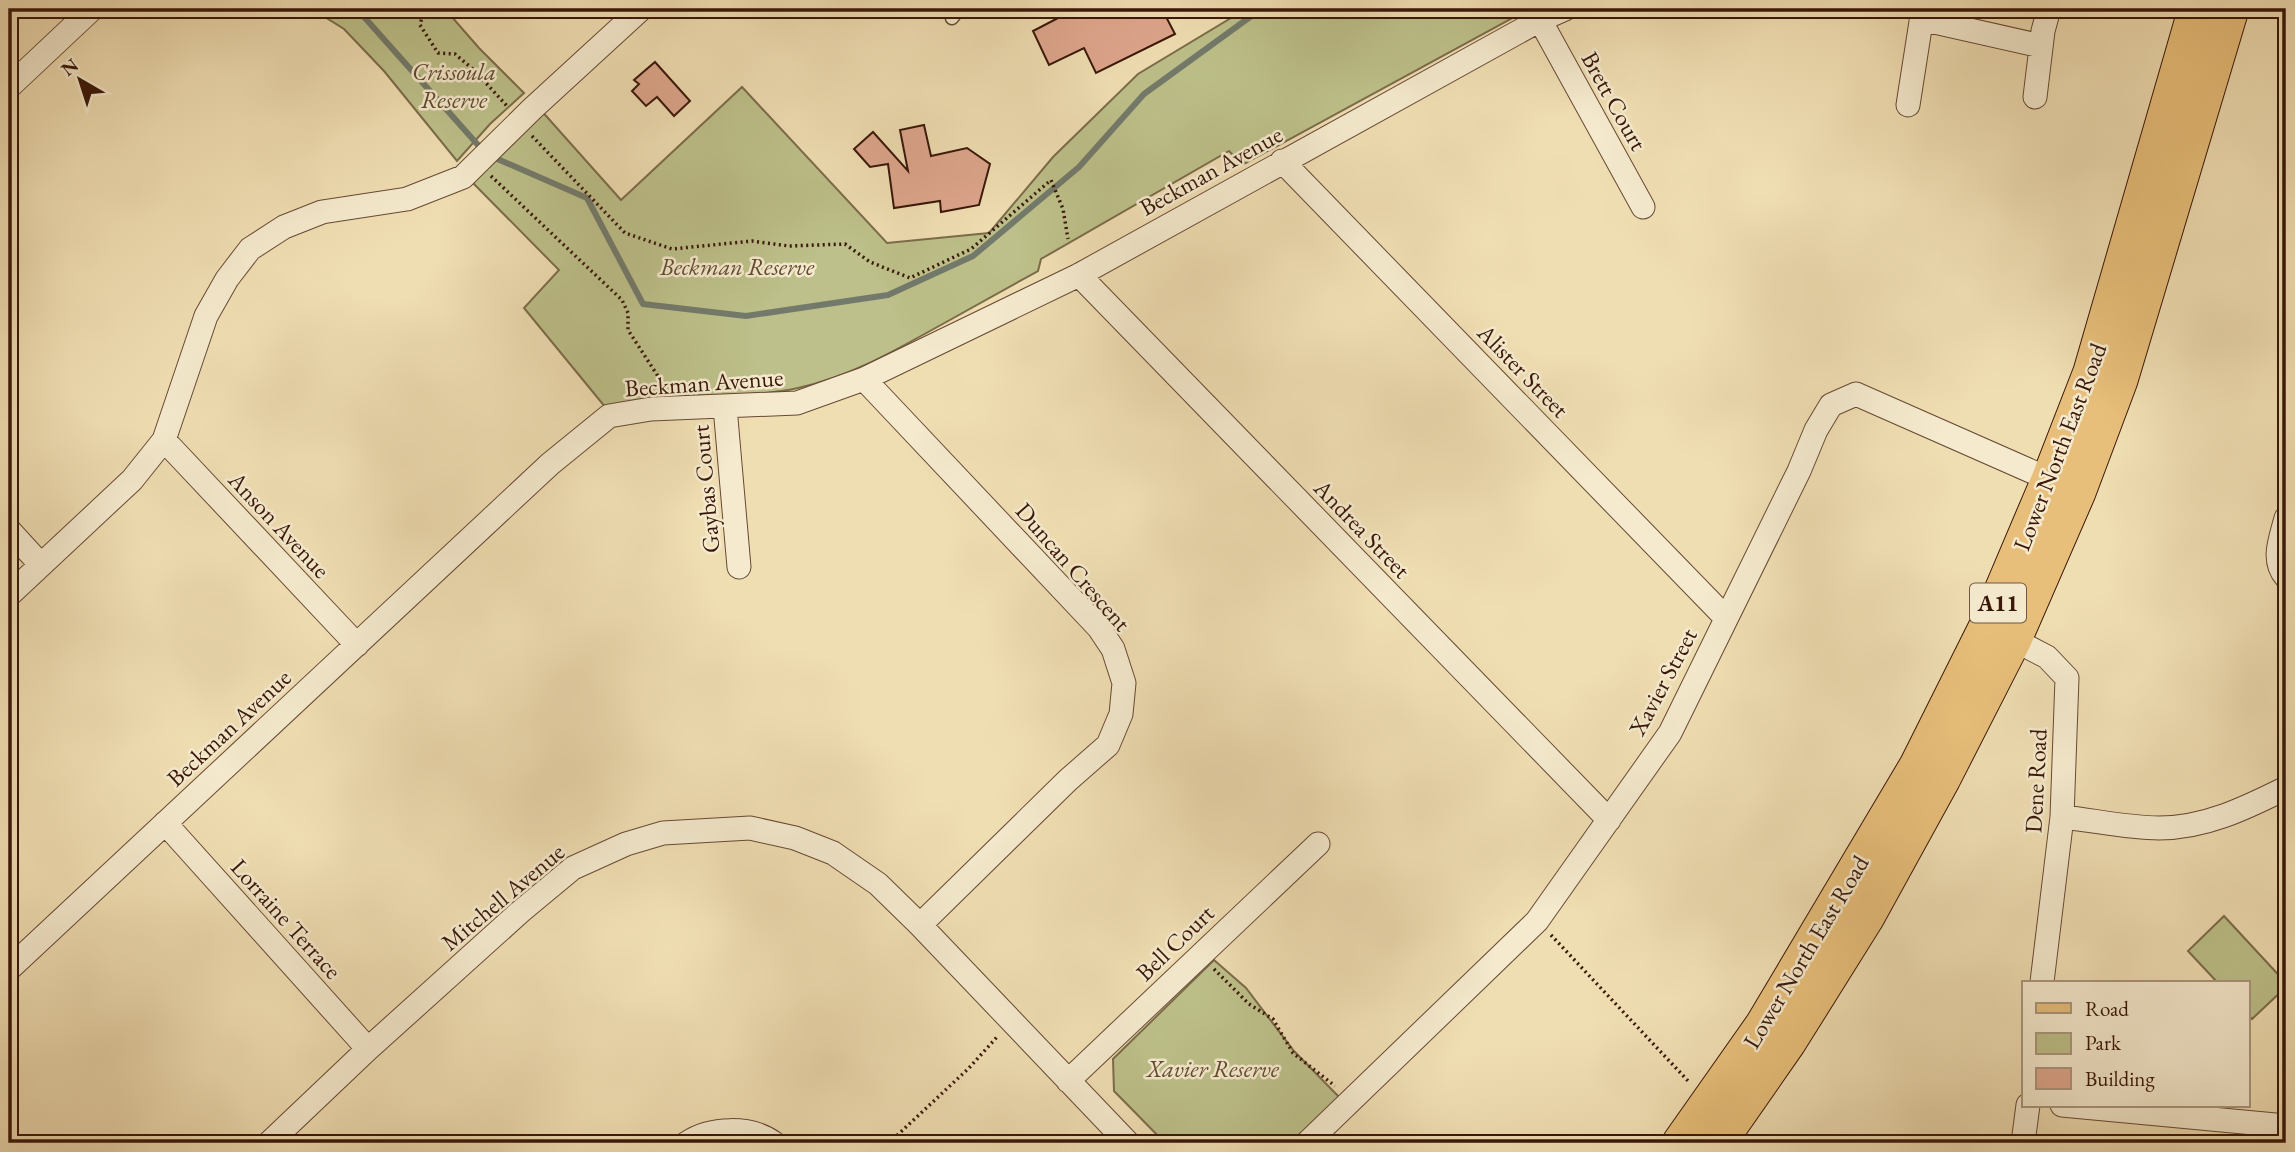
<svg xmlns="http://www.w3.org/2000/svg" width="2295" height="1152" font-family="'EB Garamond',serif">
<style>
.green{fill:#bdc08a;stroke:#7b6c4a;stroke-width:2}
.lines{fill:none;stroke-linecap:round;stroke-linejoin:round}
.stream{stroke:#737a6b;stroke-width:6}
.building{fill:#dea68d;stroke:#391709;stroke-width:2}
.lane-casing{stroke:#674934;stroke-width:15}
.street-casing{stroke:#674934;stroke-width:25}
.primary-casing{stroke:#391709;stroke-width:39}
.path{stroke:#391709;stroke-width:3.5;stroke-dasharray:2 3.5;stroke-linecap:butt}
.lane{stroke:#f5eace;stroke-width:12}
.street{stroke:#f5eace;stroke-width:23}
.primary{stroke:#e8bf7a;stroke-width:37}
.labels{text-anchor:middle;stroke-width:5;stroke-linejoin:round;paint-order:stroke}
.shield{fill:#f5eace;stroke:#715644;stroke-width:2}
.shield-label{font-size:23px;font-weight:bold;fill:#391709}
.park-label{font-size:24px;font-style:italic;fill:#614a30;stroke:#f5eace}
.street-label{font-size:24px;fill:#391709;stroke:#f5eace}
</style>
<rect width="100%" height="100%" fill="#f0deb3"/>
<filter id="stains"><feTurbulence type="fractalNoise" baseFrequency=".00286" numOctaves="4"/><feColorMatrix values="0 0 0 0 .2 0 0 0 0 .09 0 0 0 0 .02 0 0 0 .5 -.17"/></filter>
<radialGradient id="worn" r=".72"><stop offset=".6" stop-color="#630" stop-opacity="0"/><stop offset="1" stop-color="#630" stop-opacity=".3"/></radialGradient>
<path class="green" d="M312,9H445L479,48L524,93L490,124L457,161L384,71L344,29Z
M1246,9H1529L1242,165L1229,151L1041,259L1038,271C1002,291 966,311 930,331C887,355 847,377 798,388C735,402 667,387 606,408L524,308L559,270L468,178L539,108L621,200L742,87L887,243L989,233L1053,157L1138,74Z
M2224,916L2286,983V987L2252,1019L2248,1015V982H2217L2188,951Z
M1214,960L1246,988L1294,1051L1340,1098L1291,1143H1165L1114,1091L1113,1059Z"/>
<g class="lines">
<path class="stream" d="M357,9L486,154L587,198L643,304L746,316L888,295L973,256L1079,167L1144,94L1261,9"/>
</g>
<path class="building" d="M1059,9H1162L1175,34L1096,73L1084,48L1049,65L1033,31L1062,16Z
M655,62L690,101L674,116L657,97L646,106L632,91L639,84L634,80Z
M924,125L931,156L967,148L990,164L979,205L941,212L940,201L894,208L888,164L870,167L854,149L873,132L908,171L900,130Z"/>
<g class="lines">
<g class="lane-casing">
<path id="lane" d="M952,18L959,9"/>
</g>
<g class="street-casing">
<path id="street" d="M1921,19L2041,46
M1540,20L1643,207
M9,87L92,9
M2035,97L2043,31L2049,9
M1908,105L1923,9
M1282,161L1726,618
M1079,275L1609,820
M864,379L1099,628L1113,649L1124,683L1121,714L1108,745L1068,780L920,925
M725,407L739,567
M164,440L357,645
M2286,518C2281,538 2271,560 2286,577
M9,530L41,565
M9,595L132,480L164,440L206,316L227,279L250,249L284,227L322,212L407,199L463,177L532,109L641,9
M2003,634L2047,657L2067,678L2062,817L2042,982
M2062,817C2093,820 2127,828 2159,828C2205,828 2246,808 2286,788
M165,823L368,1049
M9,969L550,464L609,416L651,409L797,403L864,379L1079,275L1540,20L1565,9
M1068,1081L1318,844
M2062,1105L2286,1126
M269,1143L368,1049L520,912L573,868L626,844L663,833L750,828L795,838L833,853L878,884L920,925L1128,1143
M687,1143C710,1127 751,1126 774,1143
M1307,1143L1537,921L1670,733L1799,471L1816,430L1831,405L1856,394L2060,484
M2023,1143L2028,1105"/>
</g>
<g class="primary-casing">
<path id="primary" d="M1681,1143L1764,1025L1918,766L1988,626L2050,480L2092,372L2197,9
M1717,1143L1788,1041L1865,918L1942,778L2013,639L2077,492L2119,380L2230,9"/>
</g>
<path class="path" d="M424,9L420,25L438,53L455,54L475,71L507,106
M532,136L625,233L672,249L752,241L789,246L845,244L870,262L910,278L971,249L1051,180L1063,209L1068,239
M491,176L622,300L628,313V330L665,387
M1551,935L1690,1083
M1214,969L1249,1004L1273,1019L1293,1053L1335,1086
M889,1143L969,1068L997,1037"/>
<use href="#lane" class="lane"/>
<use href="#street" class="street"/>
<use href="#primary" class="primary"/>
</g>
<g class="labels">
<rect class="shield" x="1970" y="583.5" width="56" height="39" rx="5"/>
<g class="shield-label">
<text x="1998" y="611">A11</text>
</g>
<g class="park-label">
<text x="454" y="80">Crissoula<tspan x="454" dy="28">Reserve</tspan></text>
<text x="737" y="275">Beckman Reserve</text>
<text x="1213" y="1077">Xavier Reserve</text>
</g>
<g class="street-label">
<text transform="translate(1614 101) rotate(61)" y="8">Brett Court</text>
<text transform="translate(1211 171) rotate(-29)" y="8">Beckman Avenue</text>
<text transform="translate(1523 371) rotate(46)" y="8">Alister Street</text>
<text transform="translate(704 383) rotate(-4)" y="8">Beckman Avenue</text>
<text transform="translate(2060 447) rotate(-69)" y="8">Lower North East Road</text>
<text transform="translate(706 489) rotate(-95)" y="8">Gaybas Court</text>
<text transform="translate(279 525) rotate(47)" y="8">Anson Avenue</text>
<text transform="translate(1362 529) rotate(46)" y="8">Andrea Street</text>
<text transform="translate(1073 567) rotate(49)" y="8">Duncan Crescent</text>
<text transform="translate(1663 682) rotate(-62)" y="8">Xavier Street</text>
<text transform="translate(229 728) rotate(-43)" y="8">Beckman Avenue</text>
<text transform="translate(2036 781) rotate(-87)" y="8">Dene Road</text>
<text transform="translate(503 897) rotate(-40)" y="8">Mitchell Avenue</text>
<text transform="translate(286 919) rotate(48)" y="8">Lorraine Terrace</text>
<text transform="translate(1175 943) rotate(-44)" y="8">Bell Court</text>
<text transform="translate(1806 952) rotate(-59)" y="8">Lower North East Road</text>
</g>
</g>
<rect width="2295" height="1152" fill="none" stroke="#f0deb3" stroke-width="35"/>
<rect x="10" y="10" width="2274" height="1131" fill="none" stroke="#391709" stroke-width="3.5"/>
<rect x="18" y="18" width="2260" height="1117" fill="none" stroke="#391709" stroke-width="2"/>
<rect x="2022" y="981" width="228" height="126" fill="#f5eace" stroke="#aa967f" stroke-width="2"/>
<rect x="2036" y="1003" width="35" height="10" fill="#e8bf7a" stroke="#aa967f" stroke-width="2"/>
<text x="2085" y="1016" font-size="21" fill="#391709">Road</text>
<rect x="2036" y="1033" width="35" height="21" fill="#bdc08a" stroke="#aa967f" stroke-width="2"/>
<text x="2085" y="1050" font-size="21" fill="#391709">Park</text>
<rect x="2036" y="1068" width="35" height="21" fill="#dea68d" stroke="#aa967f" stroke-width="2"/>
<text x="2085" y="1086" font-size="21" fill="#391709">Building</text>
<g transform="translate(80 80) rotate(321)" stroke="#f5eace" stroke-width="5" paint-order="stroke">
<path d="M0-5L12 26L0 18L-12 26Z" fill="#391709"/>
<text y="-10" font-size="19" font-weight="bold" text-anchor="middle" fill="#391709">N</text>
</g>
<rect width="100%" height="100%" filter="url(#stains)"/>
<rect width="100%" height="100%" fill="url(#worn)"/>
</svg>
